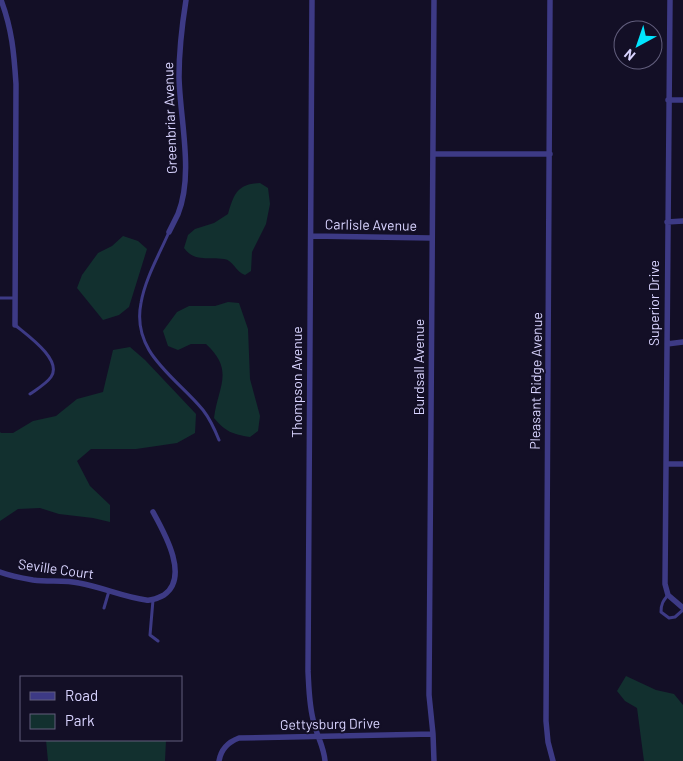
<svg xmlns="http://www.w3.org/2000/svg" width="683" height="761" font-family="Barlow,sans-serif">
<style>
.green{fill:#12302f}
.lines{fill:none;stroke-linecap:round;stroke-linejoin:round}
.service{stroke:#3d3a85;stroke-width:3}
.minor{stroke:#3d3a85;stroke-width:5.5}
.labels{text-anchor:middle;stroke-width:4;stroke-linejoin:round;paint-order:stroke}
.street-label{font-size:14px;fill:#d9d4ff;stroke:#130f26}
</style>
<rect width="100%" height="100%" fill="#130f26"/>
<path class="green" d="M260,183L268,188L270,204L266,224L252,252L251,271L245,275C236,272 233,260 224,259C209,256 195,263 184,248L188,235L195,229L214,223L228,214C234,194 237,184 260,183Z
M123,236L138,241L147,249L129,307L119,315L103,320L77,288L82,275L98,253L112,246Z
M228,302L239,303L248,329L250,379L260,416L258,431L250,437C232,434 226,432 214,418C218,386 235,371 206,344H191L178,350L168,346L163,331L177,312L189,306H215Z
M130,347L145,360L196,414L195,433L177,443L136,449H91L77,461L90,486L110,505V522L93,518L59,514L40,508L18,509L0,521V432L1,433H13L33,421L56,416L77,399L103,392L113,350Z
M626,676L656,690L674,694L683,705V761H644L637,708L625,701L617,691Z
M46,740H166L165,761H48Z"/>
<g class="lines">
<path class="service" d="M169,232C159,255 145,279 141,303C131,353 176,377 203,410C210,419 215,430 219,440
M0,298H15
M15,325C27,335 63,360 51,377C46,384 37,389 30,394
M668,595C663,601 661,604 661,612L669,618L675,617L683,610
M153,600L150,635L158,641
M104,608L109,591"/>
<path class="minor" d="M1,0C12,29 14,53 16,84L15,325
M312,0L308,671C309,689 309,706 314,723C317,736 324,747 325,761
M434,0L429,695L433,734L434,761
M550,0L546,721L548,742L553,761
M670,0L665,584L668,595L683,608
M668,100H683
M433,154H550
M667,222L683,221
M169,232C172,226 175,220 178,214C194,174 180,120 179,77C179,51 182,25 186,0
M311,236L431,238
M667,344L683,342
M666,464H683
M0,572C11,576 22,578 33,580C49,582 64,580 79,583C102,587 123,597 146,600C152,601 158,598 164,595C190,577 164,532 153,512
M219,761C221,749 228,742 239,738L433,734"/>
</g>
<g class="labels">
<g class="street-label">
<text transform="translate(170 118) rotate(-92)" y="5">Greenbriar Avenue</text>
<text transform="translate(371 225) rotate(1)" y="5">Carlisle Avenue</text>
<text transform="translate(654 303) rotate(-90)" y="5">Superior Drive</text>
<text transform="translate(419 367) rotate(-90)" y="5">Burdsall Avenue</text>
<text transform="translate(536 381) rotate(-89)" y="5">Pleasant Ridge Avenue</text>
<text transform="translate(297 382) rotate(-90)" y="5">Thompson Avenue</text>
<text transform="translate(56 569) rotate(8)" y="5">Seville Court</text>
<text transform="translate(330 724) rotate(-1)" y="5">Gettysburg Drive</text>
</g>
</g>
<rect x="20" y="676" width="162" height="65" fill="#130f26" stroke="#625e7d"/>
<rect x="30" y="692" width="25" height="8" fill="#3d3a85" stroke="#625e7d"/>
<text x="65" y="701" font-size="15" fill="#d9d4ff">Road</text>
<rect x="30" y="714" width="25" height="15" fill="#12302f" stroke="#625e7d"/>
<text x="65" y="726" font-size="15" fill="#d9d4ff">Park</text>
<g transform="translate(638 45) rotate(220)"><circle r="24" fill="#130f26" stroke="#625e7d"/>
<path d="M0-4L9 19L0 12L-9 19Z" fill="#00e5ff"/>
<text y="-8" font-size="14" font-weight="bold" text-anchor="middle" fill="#d9d4ff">N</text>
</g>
</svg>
